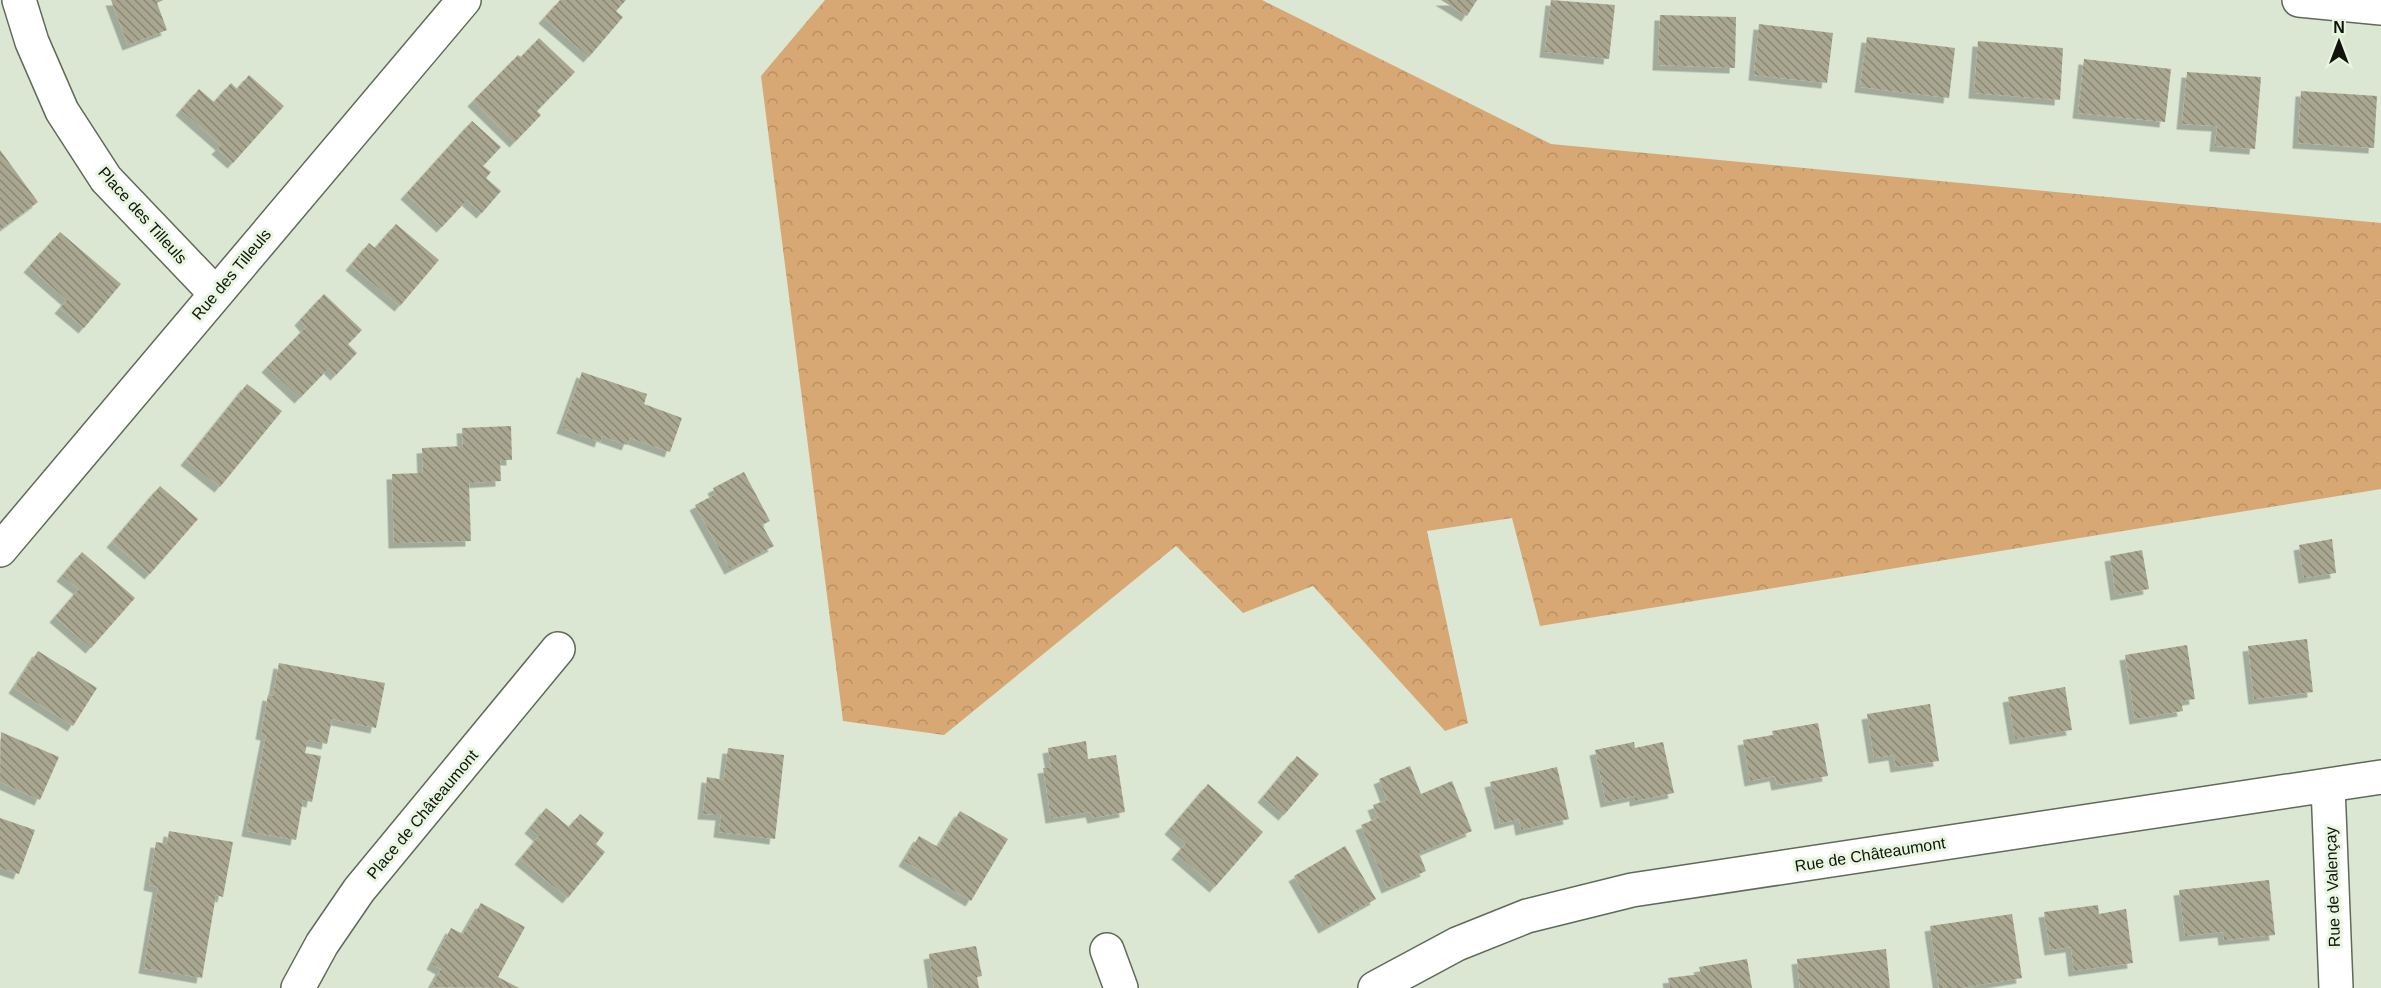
<svg xmlns="http://www.w3.org/2000/svg" width="2381" height="988" font-family="Helvetica,sans-serif">
<style>
.forest{fill:url(#forest-crowns)}
.building{fill:url(#building-back-hatch);filter:url(#shadow)}
.lines{fill:none;stroke-linecap:round;stroke-linejoin:round}
.minor-casing{stroke:#5f6a57;stroke-width:36}
.minor{stroke:#fff;stroke-width:33}
.labels{text-anchor:middle;stroke-width:6;stroke-linejoin:round;paint-order:stroke}
.street-label{font-size:16px;fill:#10140c;stroke:#e8f5df}
</style>
<defs>
<pattern id="forest-crowns" width="20" height="18" patternUnits="userSpaceOnUse" patternTransform="scale(1.5)"><rect width="20" height="18" fill="#d7a874"/><path d="M2 6a3 3 0 1 1 6 0M12 15a3 3 0 1 1 6 0" fill="none" stroke="#b89063"/></pattern>
<pattern id="building-back-hatch" width="6" height="6" patternUnits="userSpaceOnUse" patternTransform="scale(1.5)"><rect width="6" height="6" fill="#aaa791"/><path d="M-1 5l2 2M0 0l6 6M5-1l2 2" fill="none" stroke="#898775"/></pattern>
<filter id="shadow"><feDropShadow dx="-5.5" dy="5.5" stdDeviation="0" flood-color="#0004"/></filter>
</defs>
<rect width="100%" height="100%" fill="#dbe7d2"/>
<path class="forest" d="M825,0H1262L1551,144L2381,223V489L1540,626L1512,518L1427,531L1468,723L1445,731L1313,586L1243,613L1176,546L944,735L843,721L761,76Z"/>
<path class="building" d="M111,0H163L157,3L167,30L128,45Z
M560,0H626L616,11L623,17L589,57L544,18Z
M1441,0H1477L1467,16Z
M1551,0L1615,5L1609,59L1545,52Z
M1660,15L1736,17L1735,68L1658,65Z
M1759,24L1833,33L1827,83L1754,75Z
M1867,37L1955,48L1949,98L1860,87Z
M539,38L575,72L537,111L541,115L515,142L473,101L518,55L521,57Z
M1978,41L2063,48L2060,100L1974,93Z
M2084,59L2171,69L2165,122L2078,113Z
M2187,72L2261,77L2255,149L2215,146L2217,126L2182,124Z
M249,75L284,106L233,163L217,149L221,145L181,110L199,89L214,102L231,83L237,89Z
M2301,91L2377,96L2374,148L2298,143Z
M472,121L501,147L483,166L491,172L486,178L501,191L482,213L467,200L442,227L406,194Z
M0,150L38,202L0,230Z
M396,224L439,260L400,306L351,265L369,243L375,248Z
M60,232L121,284L84,328L60,308L67,300L29,267Z
M324,294L362,330L348,344L357,353L336,375L329,368L300,398L267,367L306,327L300,320Z
M582,372L647,394L644,404L682,418L670,452L630,438L627,445L602,436L600,442L562,428Z
M247,384L282,411L220,487L186,460Z
M511,426L512,460H500L501,481L469,483L471,541L394,543L392,474L423,473L422,448L463,446L462,428Z
M744,472L770,521L762,525L774,546L730,569L695,505L716,494L713,488Z
M160,486L198,519L150,574L112,542Z
M2332,539L2336,573L2304,578L2299,545Z
M2142,550L2149,589L2116,595L2110,556Z
M82,552L135,598L91,648L55,617L79,589L62,576Z
M2307,639L2313,692L2254,699L2248,646Z
M2187,645L2195,699L2181,701L2183,711L2135,719L2125,655Z
M38,651L97,688L73,726L14,688Z
M279,663L385,683L376,728L332,719L327,744L308,740L305,753L321,756L312,802L303,800L296,840L247,831L266,735L261,734L268,695L273,696Z
M2065,687L2072,730L2015,739L2008,697Z
M1930,704L1939,761L1896,767L1894,755L1874,758L1867,714Z
M1818,723L1828,776L1777,785L1775,776L1750,781L1743,740L1773,735L1772,731Z
M1,732L59,757L40,800L0,782Z
M1086,741L1088,759L1116,755L1125,812L1093,818L1091,812L1051,818L1043,768L1051,767L1048,748Z
M1634,742L1635,748L1663,742L1674,793L1635,801V796L1606,802L1595,750Z
M728,748L784,755L775,839L719,832L721,815L703,814L707,777L724,780Z
M1297,756L1319,774L1284,815L1263,797Z
M1410,766L1421,794L1452,781L1472,831L1419,853L1426,871L1387,888L1361,825L1378,818L1373,805L1387,800L1379,779Z
M1557,767L1569,819L1521,830L1519,819L1500,824L1490,782Z
M1208,784L1263,832L1215,887L1177,854L1186,843L1170,829Z
M546,808L569,827L580,814L604,833L596,844L605,852L568,898L520,859L539,836L530,828Z
M960,811L1008,839L971,901L904,861L919,836L938,847Z
M0,818L35,830L19,874L0,868Z
M169,831L233,842L223,897L216,895L202,978L144,968L158,887L149,885L156,842L167,844Z
M1345,846L1376,899L1324,928L1294,876Z
M2269,880L2275,935L2224,940L2223,932L2185,936L2179,890Z
M481,903L525,927L498,977L519,988L431,987L441,969L432,964L451,928L463,934Z
M2098,905L2099,914L2126,909L2133,963L2074,971L2071,947L2050,950L2044,912Z
M2012,914L2022,978L1961,988H1939L1930,926Z
M976,946L982,976L977,977L979,988H934L929,954Z
M1886,949L1890,988H1800L1797,959Z
M1747,959L1752,988H1670L1668,978L1701,974L1699,967Z"/>
<g class="lines">
<g class="minor-casing">
<path id="minor" d="M19,0L32,42L62,111L106,179L215,293
M2299,0L2381,8
M0,550L464,0
M2328,786L2336,988
M1107,950L1121,988
M298,988L322,944L359,890L558,649
M1375,988L1457,944L1527,916L1632,890L2381,777"/>
</g>
<use href="#minor" class="minor"/>
</g>
<g class="labels">
<g class="street-label">
<text transform="translate(143 215) rotate(48)" y="6">Place des Tilleuls</text>
<text transform="translate(231 274) rotate(-50)" y="6">Rue des Tilleuls</text>
<text transform="translate(422 814) rotate(-50)" y="6">Place de Châteaumont</text>
<text transform="translate(1870 854) rotate(-9)" y="6">Rue de Châteaumont</text>
<text transform="translate(2332 887) rotate(-92)" y="6">Rue de Valençay</text>
</g>
</g>
<g transform="translate(2339 42)" stroke="#e8f5df" stroke-width="4.5" paint-order="stroke">
<path d="M0-4.5L10 22L0 15L-10 22Z" fill="#10140c"/>
<text y="-9" font-size="16" font-weight="bold" text-anchor="middle" fill="#10140c">N</text>
</g>
</svg>
